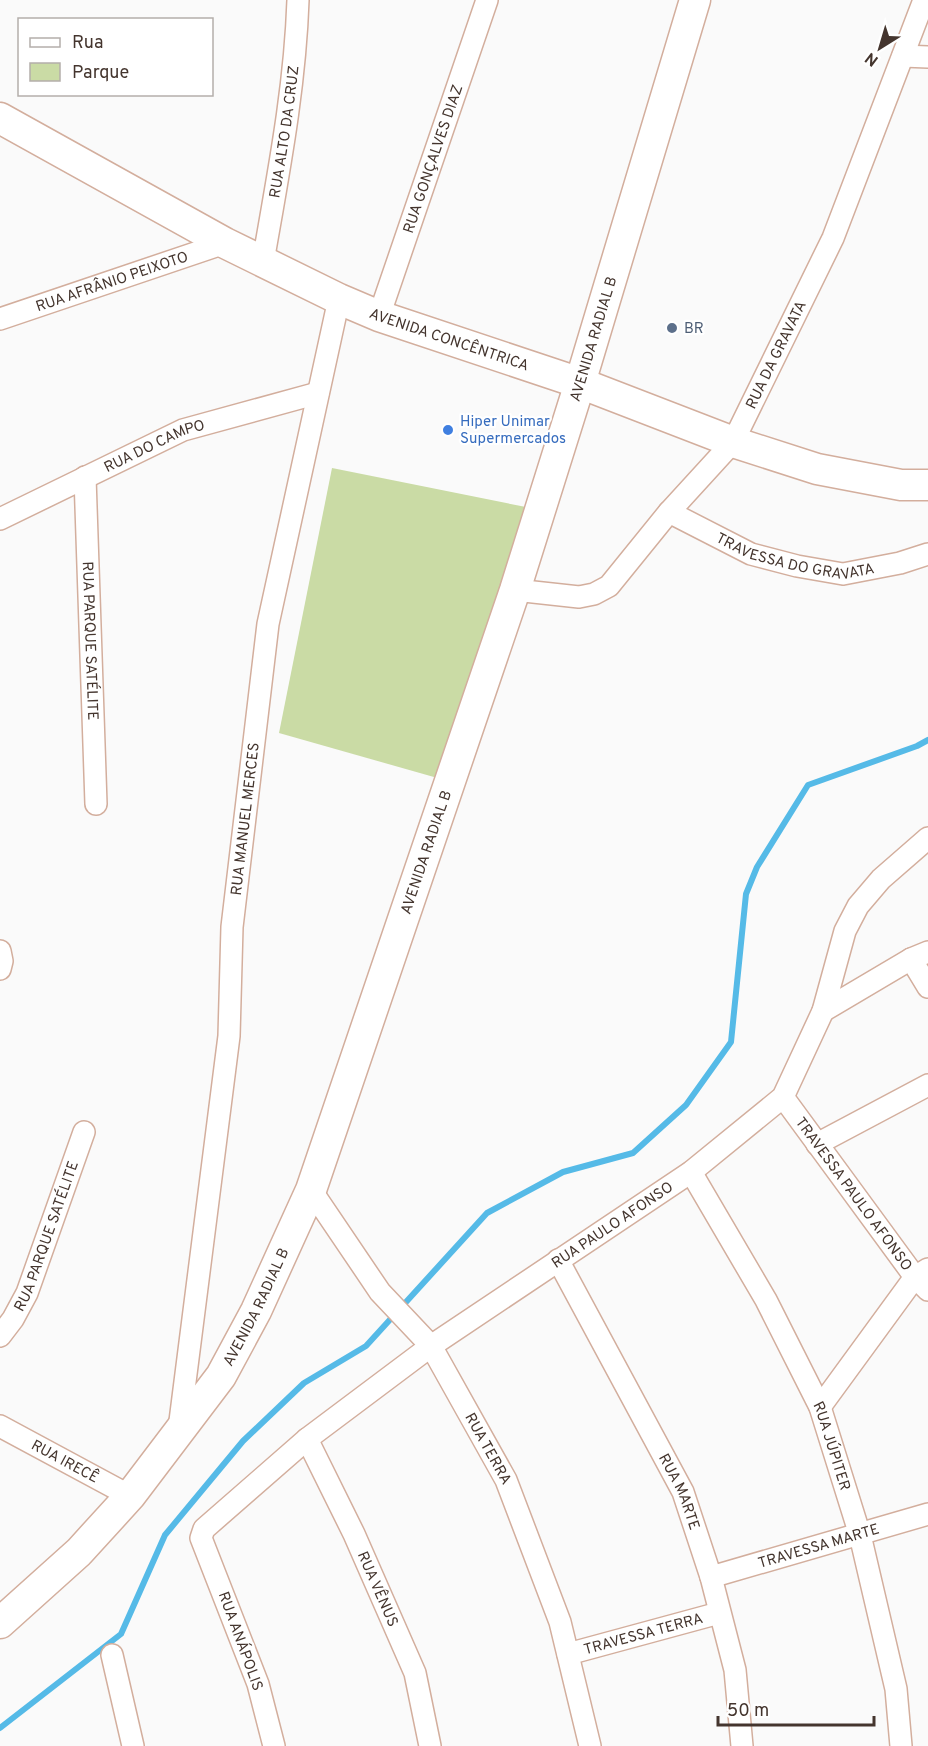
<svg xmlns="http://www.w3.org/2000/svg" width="928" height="1746" font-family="Overpass,sans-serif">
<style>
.green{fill:#cadba5}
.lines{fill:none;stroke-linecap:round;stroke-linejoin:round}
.stream{stroke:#55bae7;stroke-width:6}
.street-casing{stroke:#d3ae9d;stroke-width:24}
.secondary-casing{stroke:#d3ae9d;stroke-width:33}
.street{stroke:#fff;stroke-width:21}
.secondary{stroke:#fff;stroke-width:30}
.service-dot{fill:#5c6f8a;stroke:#fff;stroke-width:2}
.shop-dot{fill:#3f7fe0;stroke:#fff;stroke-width:2}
.labels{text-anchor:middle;stroke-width:4.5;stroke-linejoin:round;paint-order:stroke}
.street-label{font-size:15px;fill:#44352e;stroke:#fff}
.service-label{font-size:15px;fill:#4e5e75;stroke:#fff;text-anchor:start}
.shop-label{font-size:15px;fill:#366cbe;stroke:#fff;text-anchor:start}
</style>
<rect width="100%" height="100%" fill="#fafafa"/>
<path class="green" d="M332,468L531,508L448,781L279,733Z"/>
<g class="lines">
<path class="stream" d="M0,1728L121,1634L165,1535L243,1441L304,1383L366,1346L487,1213L563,1172L633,1153L686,1105L731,1042L746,894L757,867L808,785L917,746L928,740"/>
<g class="street-casing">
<g id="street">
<path d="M903,56L928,57"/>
<path id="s1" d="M263,262C278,175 295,89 298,0"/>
<path id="s2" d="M379,316L487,0"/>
<path id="s3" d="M0,319L225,243"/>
<path id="s4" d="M85,477L96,804"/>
<path id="s5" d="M669,512L751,554L797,566L843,574L900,563L928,554"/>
<path id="s6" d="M0,519L183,430L318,393"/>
<path id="s7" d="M515,590L579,597L594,594L609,586L669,512L733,442L833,238L924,0"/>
<path d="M0,951L2,961L0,969"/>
<path d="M911,959L928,987"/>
<path d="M823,1011L911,959L928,952"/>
<path id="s8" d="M783,1097L915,1277L928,1290"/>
<path d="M817,1144L928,1085"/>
<path id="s9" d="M691,1172L766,1300L820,1407L860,1535L896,1689L901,1746"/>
<path id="s10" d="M311,1190L380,1292L431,1346L506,1480L560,1622L590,1746"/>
<path id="s11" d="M558,1260L683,1492L711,1577L735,1670L742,1746"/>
<path id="s12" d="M0,1336L13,1319L27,1293L84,1132"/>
<path d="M820,1407L915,1277L928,1269"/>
<path id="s13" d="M0,1426L130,1496"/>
<path id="s14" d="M179,1429L229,1036L232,927L268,624L339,299"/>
<path id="s15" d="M307,1439L354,1534L415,1673L430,1746"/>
<path id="s16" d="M711,1577L928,1514"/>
<path id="s17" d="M568,1654L719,1613"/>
<path d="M112,1655L133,1746"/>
<path id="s18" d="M274,1746L258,1684L201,1538L204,1529L307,1439L431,1346L691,1172L783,1097L823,1011L845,931L858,906L881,879L928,838"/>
</g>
</g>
<g class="secondary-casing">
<g id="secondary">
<path id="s19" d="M0,118L225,243L339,299L379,316L580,383L733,442L817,469L901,485H928"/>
<path id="s20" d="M0,1623L79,1552L130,1496L221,1376L256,1311L311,1190L515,590L580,383L695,0"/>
</g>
</g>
<use href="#street" class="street"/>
<use href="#secondary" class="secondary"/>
</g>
<circle class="service-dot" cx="672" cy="328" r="6"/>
<circle class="shop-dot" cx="448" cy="430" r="6"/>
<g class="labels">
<g class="street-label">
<text dy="5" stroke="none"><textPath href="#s1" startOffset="132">RUA ALTO DA CRUZ</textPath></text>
<text dy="5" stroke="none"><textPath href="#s2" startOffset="166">RUA GONÇALVES DIAZ</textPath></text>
<text dy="5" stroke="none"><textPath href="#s3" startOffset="118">RUA AFRÂNIO PEIXOTO</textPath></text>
<text dy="5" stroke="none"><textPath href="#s19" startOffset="502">AVENIDA CONCÊNTRICA</textPath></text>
<text dy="5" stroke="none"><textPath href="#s20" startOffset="1436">AVENIDA RADIAL B</textPath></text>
<text dy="5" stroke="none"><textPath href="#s7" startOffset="384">RUA DA GRAVATA</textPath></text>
<text dy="5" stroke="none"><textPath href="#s6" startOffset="171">RUA DO CAMPO</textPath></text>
<text dy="5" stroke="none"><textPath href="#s5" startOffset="136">TRAVESSA DO GRAVATA</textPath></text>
<text dy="5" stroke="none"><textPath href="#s4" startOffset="164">RUA PARQUE SATÉLITE</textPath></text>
<text dy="5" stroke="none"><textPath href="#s14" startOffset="614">RUA MANUEL MERCES</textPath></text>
<text dy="5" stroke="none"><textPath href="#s20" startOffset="896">AVENIDA RADIAL B</textPath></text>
<text dy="5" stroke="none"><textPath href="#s8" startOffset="120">TRAVESSA PAULO AFONSO</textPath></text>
<text dy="5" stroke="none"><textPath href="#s18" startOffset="740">RUA PAULO AFONSO</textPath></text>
<text dy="5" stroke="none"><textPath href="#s12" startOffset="111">RUA PARQUE SATÉLITE</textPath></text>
<text dy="5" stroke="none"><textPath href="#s20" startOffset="410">AVENIDA RADIAL B</textPath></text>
<text dy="5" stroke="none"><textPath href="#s9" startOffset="309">RUA JÚPITER</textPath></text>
<text dy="5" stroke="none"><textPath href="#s10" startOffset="315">RUA TERRA</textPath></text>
<text dy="5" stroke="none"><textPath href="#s13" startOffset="74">RUA IRECÊ</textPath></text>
<text dy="5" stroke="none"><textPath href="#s11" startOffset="262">RUA MARTE</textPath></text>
<text dy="5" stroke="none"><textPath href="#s16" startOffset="112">TRAVESSA MARTE</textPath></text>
<text dy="5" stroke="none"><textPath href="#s15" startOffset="166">RUA VÊNUS</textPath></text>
<text dy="5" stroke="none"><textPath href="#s17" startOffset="78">TRAVESSA TERRA</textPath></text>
<text transform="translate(241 1641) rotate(70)" y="5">RUA ANÁPOLIS</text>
</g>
<g class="service-label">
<text x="684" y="333">BR</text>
</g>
<g class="shop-label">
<text x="460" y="426">Hiper Unimar<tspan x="460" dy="17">Supermercados</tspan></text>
</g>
</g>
<rect x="18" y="18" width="195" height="78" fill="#ffffff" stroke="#b4aeab" stroke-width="1.5"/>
<rect x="30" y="38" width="30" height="9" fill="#ffffff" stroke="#b4aeab" stroke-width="1.5"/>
<text x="72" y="48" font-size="18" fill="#44352e">Rua</text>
<rect x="30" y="63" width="30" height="18" fill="#cadba5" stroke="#b4aeab" stroke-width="1.5"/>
<text x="72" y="78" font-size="18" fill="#44352e">Parque</text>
<g transform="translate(880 48) rotate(217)" stroke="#ffffff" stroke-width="4.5" paint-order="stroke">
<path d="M0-4.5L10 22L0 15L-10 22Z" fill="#44352e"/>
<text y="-9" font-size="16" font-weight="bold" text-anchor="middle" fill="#44352e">N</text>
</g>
<path d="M718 1716v9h156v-9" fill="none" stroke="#44352e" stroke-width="3"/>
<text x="727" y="1716" font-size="18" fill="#44352e" stroke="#ffffff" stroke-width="4.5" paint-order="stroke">50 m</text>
</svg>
